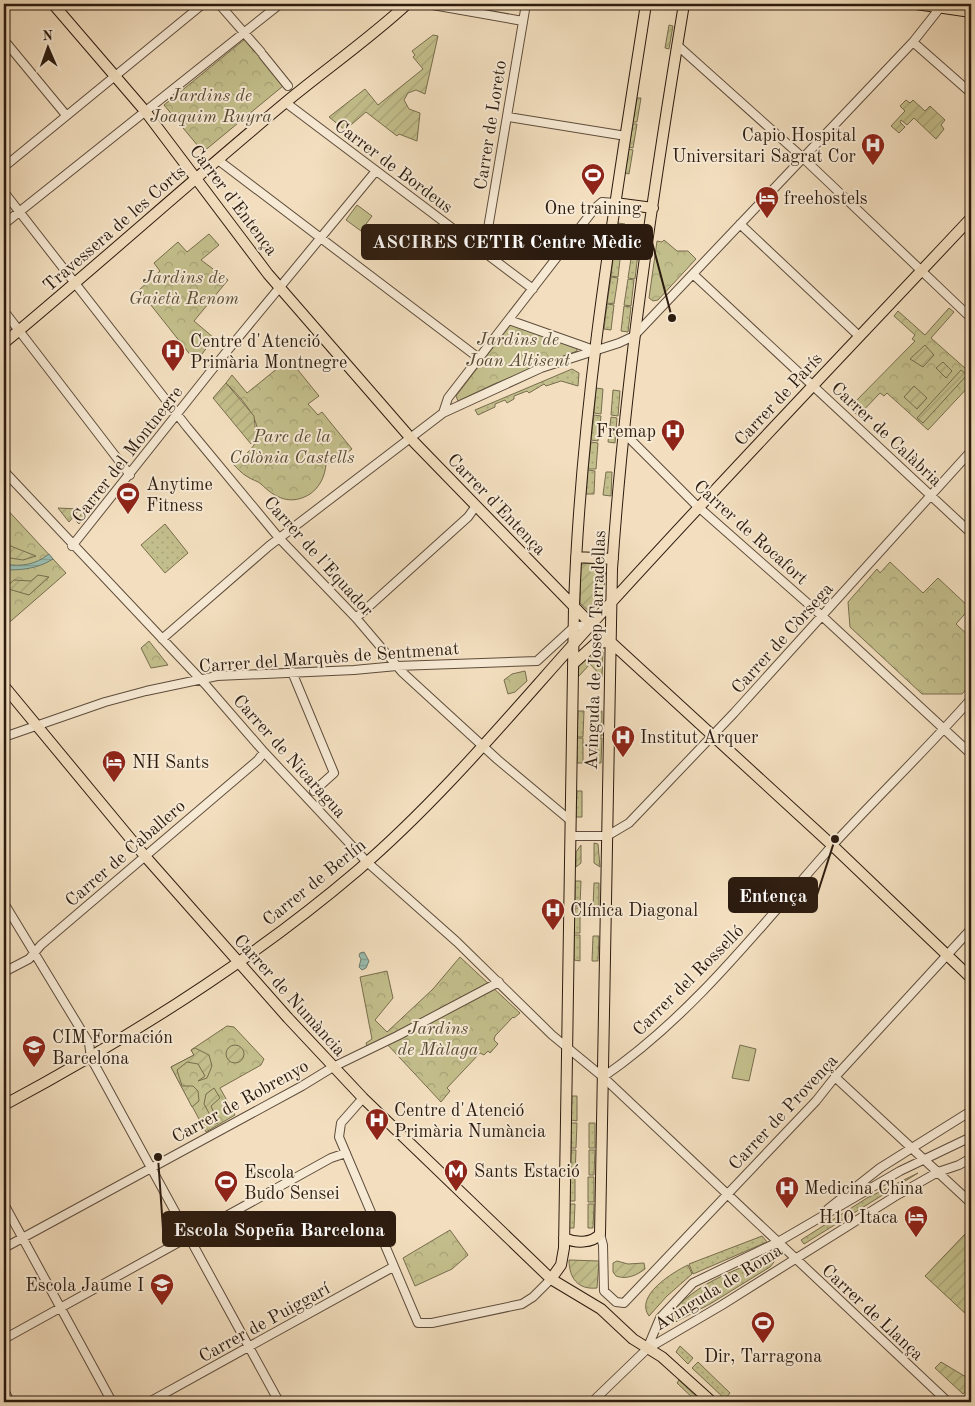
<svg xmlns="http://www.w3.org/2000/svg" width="975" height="1406" font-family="'Old Standard TT',serif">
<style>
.grass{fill:url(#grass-dots);stroke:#786d4e}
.forest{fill:url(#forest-crowns);stroke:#786d4e}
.garden{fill:url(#garden-furrows);stroke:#786d4e}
.pitch{fill:#c3bf8c;stroke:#786d4e}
.water{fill:url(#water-rules);stroke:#6f7c6f}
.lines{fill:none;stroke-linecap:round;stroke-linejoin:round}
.minor-casing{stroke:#5e4c3b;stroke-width:10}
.major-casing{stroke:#2c1b0f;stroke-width:12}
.minor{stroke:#f7ead5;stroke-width:8}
.major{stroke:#f3dfbf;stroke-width:10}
.labels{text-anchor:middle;stroke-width:4;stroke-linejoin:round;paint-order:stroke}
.park-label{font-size:18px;font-style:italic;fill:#594c34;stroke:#f7ead5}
.street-label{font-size:18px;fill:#2c1b0f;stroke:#f7ead5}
.poi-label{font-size:18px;fill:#2c1b0f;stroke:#f7ead5;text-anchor:start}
.leader{fill:none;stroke:#2c1b0f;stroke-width:2}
.callout-dot{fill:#2c1b0f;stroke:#f7ead5;stroke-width:2}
.callout{fill:#2c1b0f;stroke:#2c1b0f;stroke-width:2}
.callout-label{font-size:19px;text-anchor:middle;font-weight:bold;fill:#fff}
</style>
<defs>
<pattern id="grass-dots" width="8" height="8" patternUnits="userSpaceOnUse" patternTransform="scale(1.25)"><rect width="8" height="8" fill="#c3bf8c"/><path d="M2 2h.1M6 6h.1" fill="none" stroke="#a8a478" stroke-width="1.8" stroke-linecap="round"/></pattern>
<pattern id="forest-crowns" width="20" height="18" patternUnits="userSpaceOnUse" patternTransform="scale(1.25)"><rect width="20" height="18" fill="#c3bf8c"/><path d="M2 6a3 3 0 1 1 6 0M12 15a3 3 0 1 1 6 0" fill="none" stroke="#a8a478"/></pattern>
<pattern id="garden-furrows" width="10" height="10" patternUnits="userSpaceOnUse" patternTransform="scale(1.25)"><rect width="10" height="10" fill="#c3bf8c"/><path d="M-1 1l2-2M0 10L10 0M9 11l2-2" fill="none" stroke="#a8a478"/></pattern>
<pattern id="water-rules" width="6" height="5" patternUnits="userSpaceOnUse" patternTransform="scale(1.25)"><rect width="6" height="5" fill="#9bbdaf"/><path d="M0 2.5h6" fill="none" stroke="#86a295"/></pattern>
</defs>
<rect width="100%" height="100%" fill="#f3dfbf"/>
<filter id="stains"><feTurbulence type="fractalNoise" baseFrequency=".004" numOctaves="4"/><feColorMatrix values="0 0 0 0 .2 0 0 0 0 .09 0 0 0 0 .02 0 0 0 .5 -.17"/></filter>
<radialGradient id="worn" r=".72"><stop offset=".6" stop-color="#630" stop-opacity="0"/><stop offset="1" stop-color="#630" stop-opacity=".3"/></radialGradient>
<path class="grass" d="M618,223L625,224L621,250L614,249Z
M614,250L621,251L618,277L611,276Z
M632,252L638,253L635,279L628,278Z
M611,277L618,278L614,304L607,303Z
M628,279L634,280L631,306L624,305Z
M607,304L614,305L611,330L604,329Z
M624,306L631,307L628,332L621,331Z
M572,369L579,373L578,386L561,381L546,386L544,384L529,393L527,391L514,396V399L507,403L505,400L495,404V407L478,415L475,410Z
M596,388L603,389L601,414L594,413Z
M613,390L620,391L618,416L611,415Z
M594,415L601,416L598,441L591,440Z
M611,417L617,418L615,443L608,442Z
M591,442L598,443L596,469H588Z
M588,470L595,471L594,494H586Z
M606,472H612L611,496L603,495Z
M165,524L188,553L165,573L141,545Z
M598,647L603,652L602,677L590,664L578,677L579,664Z
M578,711H584L583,737H577Z
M596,711H602V736H596Z
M577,738H583V763H577Z
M596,738H602L601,763H595Z
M577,791H582V817H576Z
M575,881H581L580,906H575Z
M594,883H599V907H593Z
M575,908H580V933H574Z
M574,935H580V961L574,960Z
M593,936H599L598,961H592Z
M572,1096H577V1121L571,1120Z
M571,1123H577L576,1148H571Z
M589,1123H595V1148H589Z
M571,1150H576L575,1176L570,1175Z
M589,1150H595L594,1175H589Z
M918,1173L804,1244L801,1240L867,1198Z
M570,1177L575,1178V1201H570Z
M588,1177H594V1202H588Z
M570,1204H575L574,1228H569Z
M588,1204H594L593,1228H588Z
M762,1236L767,1242L693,1274L689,1264Z
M773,1254L774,1262L770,1267L710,1304L662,1329L659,1326C695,1282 723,1276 773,1254Z
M688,1265L692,1274L667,1296L649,1316C634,1296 673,1272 688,1265Z
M680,1346L693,1358L688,1364L676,1352Z
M698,1362L730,1393L725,1399L692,1368Z
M679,1380L702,1402H697L677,1383Z"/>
<path class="forest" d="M245,39L283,86L203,152L164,105Z
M209,234L219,245L201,260L228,280L194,321L214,338L196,362L139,290L160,271L154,263L178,242L187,252Z
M664,240L677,251H688L696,259L658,300L653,301L649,298L657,241L662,242Z
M949,308L954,312L931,338L966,369L971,364V384L928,430L887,393L884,396L880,393L858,416L850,407L915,341L912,339L915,335L894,316L898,311L925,335Z
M511,324L576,346L577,351L494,384L458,401L456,396Z
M289,359L319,396L308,404L318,415L322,412L352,449L338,460L326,464C325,476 320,487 310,494C291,506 275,498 261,484C258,481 252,480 248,477C242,474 237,468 233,464C239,459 246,455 251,449C271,427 240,397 226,383L232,375L247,393Z
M4,506L66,573L4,627Z
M890,562L923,593L938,578L970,608L956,624L971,638V684L962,694H922L850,627L848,602L877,569L880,573Z
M149,641L168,665L151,668L141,648Z
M525,671L527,681L515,692L508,694L504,680L512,674Z
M460,957L520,1013L514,1018L513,1017L495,1036L494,1040L498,1044L490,1053L488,1051L484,1055L480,1053L447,1088L450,1091L441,1102L386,1043L368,1050L366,1043L372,1039L360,977L387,971L393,998L375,1020L387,1032L433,989Z
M227,1026L234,1027L264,1059L261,1065L220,1088L235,1115L206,1132L171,1067L194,1055L191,1050Z
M450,1230L468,1255L452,1269L415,1286L403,1258Z"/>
<path class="garden" d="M669,25L673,26L669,49L665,48Z
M433,35L438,36L425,94L416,90L408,93L404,100L409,109L420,113L417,141L399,134L397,136L366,112L345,130L329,117L365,89L378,105L423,69L413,57L415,55L412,51Z
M637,98H641L637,122H633Z
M906,100L910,103L913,100L925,111L930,106L945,120L941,125L944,129L936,139L914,118L907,125L901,120L900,122L905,127L899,133L891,126L905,111L900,106Z
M633,124H637L633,148L629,147Z
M629,149L633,150L629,174L625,173Z
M925,345L934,355L923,367L910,359Z
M943,362L952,371L946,378L936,368Z
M961,370L967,375L923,423L917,418Z
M226,383L254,416L256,436L251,444L213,398Z
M914,386L927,398L917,409L904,397Z
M93,499L96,502L79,524L76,521Z
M58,508L78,509L79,510L69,522Z
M4,544L8,545L36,556L23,560L4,557Z
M585,563L604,564L606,566L603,599L591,613L580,603L581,565Z
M38,575L49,577L29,595L5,588L14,580L31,581Z
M594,843L598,844L600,867L594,863Z
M581,845V863L576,867V852Z
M226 1054a9 9 0 1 1 18 0a9 9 0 1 1-18 0Z
M195,1048L209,1055L212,1066L207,1078L198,1081L205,1076L198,1064L187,1062L177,1070L182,1086H193L198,1091L199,1101L192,1107L171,1067L194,1055L191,1050Z
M214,1088L220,1098L211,1106L218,1123L215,1124L204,1104L206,1094Z
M966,1233L971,1238V1313L968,1316L925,1276Z
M569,1260L599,1261L597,1288C578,1290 569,1278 569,1260Z
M617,1261L628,1264L644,1263L645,1269C637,1275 627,1280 616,1276L613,1272V1263Z
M941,1362L971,1380V1385L963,1394L935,1368Z"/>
<path class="pitch" d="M357,205L372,216L361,231L346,220Z
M740,1045L756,1049L749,1081L732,1078Z"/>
<path class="water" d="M49,554L53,559C37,569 22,570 4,570V564C21,567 35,565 49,554Z
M364,952L369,961L366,968L362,970L359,967L361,959L359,956L360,953Z"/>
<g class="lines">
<g class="minor-casing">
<path id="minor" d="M219,4L261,52
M427,4L523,21
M4,40L66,115
M913,42L971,93
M677,45L802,157L971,318
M263,55L288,86
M285,102L533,289
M508,117L626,136
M218,160L480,359
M4,167L203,4
M4,192L187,427L279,538L356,618L402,672L498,760L571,821
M4,224L280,4
M740,224L859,336
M484,252L526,4
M694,275L971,533
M4,311L130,475
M509,320L594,350
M443,413L448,398L595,208L602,202L615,203
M623,432L695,504L822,616L971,754
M4,471L205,684L264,752L367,862L457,942L552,1035L603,1077L948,1402
M72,546L223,356L375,172
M356,618L468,517L476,506
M162,639L269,546L443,413L541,368L619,343L634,336L913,42L943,4
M292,672L334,773L314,791
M4,737L105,702L146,691L217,676L354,670L397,666L537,661L574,627L591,624
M571,836H607L629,823L734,713L971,451
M4,903L89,1043L91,1058L278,1400
M4,972L29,959L41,945L258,760L264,752
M603,1077C692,1016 760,927 831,847C877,797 926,750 971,699
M835,1077L971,1203
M363,1098L341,1123L339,1137L418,1323H432L522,1304L533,1297L551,1279
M4,1204L112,1402
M828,1209L880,1168L971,1111
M600,1234L603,1245L604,1291L616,1302L624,1303L816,1101L835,1077L971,929
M4,1248L302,1086L333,1067L397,1036L499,982
M4,1339L331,1158L346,1153
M647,1349L660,1318L693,1283L778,1242L900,1171L971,1137
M4,1390L10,1402
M149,1402L393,1267
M592,1402L647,1349L722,1305L894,1197L938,1172L959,1165L971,1158"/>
</g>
<g class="major-casing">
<path id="major" d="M53,4L145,111L268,274L414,442L591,624L833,846L971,978
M916,4L971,12
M615,203L653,208
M4,343C99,264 191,181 286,102C326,69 369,39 407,4
M576,557L613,559
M573,664L595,644L610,641
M4,686L144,855L288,1018L363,1098L551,1279L601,1309L633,1339L662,1357L712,1402
M4,1105C129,1038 249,963 357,871C450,791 526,695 608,606C727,475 850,347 971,218
M564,1238C575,1243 592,1244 600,1234L612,569C625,379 653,191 684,4
M551,1279L561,1265L564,1248L574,606C581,403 615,204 646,4"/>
</g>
<use href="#minor" class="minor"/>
<use href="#major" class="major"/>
</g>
<defs>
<g id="hospital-pin" transform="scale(1.25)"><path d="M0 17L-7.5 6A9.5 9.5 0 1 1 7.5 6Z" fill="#8f2418" stroke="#f7ead5"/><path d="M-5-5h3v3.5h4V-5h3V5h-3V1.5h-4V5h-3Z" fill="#fff"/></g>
<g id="stadium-pin" transform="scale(1.25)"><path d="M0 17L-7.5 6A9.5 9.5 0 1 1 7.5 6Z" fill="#8f2418" stroke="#f7ead5"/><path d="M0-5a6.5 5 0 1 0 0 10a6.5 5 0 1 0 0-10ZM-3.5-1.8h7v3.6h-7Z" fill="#fff"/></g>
<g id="hotel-pin" transform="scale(1.25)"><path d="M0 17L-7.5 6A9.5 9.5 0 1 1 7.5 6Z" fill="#8f2418" stroke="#f7ead5"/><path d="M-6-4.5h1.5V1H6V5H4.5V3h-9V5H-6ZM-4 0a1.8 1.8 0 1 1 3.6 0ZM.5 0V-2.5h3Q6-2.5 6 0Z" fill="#fff"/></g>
<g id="university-pin" transform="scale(1.25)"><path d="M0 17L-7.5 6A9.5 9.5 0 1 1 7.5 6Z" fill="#8f2418" stroke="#f7ead5"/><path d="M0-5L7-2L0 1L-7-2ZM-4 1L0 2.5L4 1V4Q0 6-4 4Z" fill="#fff"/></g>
<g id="metro-pin" transform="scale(1.25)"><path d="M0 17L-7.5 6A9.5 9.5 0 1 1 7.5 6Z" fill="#8f2418" stroke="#f7ead5"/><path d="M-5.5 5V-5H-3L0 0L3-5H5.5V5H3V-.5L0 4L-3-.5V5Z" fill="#fff"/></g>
<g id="school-pin" transform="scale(1.25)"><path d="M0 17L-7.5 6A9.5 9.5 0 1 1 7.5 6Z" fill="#8f2418" stroke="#f7ead5"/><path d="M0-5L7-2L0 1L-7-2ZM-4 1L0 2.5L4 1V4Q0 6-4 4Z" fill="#fff"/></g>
</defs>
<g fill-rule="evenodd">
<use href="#hospital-pin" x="873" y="145"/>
<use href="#stadium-pin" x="593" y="175"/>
<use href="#hotel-pin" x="767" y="198"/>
<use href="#hospital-pin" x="173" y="351"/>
<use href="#hospital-pin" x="673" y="431"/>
<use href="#stadium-pin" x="128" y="494"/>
<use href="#hospital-pin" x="623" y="737"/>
<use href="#hotel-pin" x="114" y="762"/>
<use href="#hospital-pin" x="553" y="910"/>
<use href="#university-pin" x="34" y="1047"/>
<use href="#hospital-pin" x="377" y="1120"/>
<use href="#metro-pin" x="456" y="1171"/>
<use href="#stadium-pin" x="226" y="1182"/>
<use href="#hospital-pin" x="787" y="1188"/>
<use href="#hotel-pin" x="916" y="1217"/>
<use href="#school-pin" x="162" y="1285"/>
<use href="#stadium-pin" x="763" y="1323"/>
</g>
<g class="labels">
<g class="park-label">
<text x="211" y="101">Jardins de<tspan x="211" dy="21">Joaquim Ruyra</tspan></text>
<text x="184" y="283">Jardins de<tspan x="184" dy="21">Gaietà Renom</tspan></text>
<text x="518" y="345">Jardins de<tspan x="518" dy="21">Joan Altisent</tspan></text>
<text x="292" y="442">Parc de la<tspan x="292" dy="21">Colònia Castells</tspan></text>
<text x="438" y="1034">Jardins<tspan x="438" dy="21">de Màlaga</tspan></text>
</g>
<g class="street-label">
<text transform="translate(490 125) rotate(-81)" y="6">Carrer de Loreto</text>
<text transform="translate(394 166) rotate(37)" y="6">Carrer de Bordeus</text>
<text transform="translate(234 200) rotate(53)" y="6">Carrer d'Entença</text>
<text transform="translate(114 228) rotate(-41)" y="6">Travessera de les Corts</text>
<text transform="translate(778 399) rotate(-47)" y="6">Carrer de París</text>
<text transform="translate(887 434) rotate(43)" y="6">Carrer de Calàbria</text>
<text transform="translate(127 454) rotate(-52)" y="6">Carrer del Montnegre</text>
<text transform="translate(497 504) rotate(46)" y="6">Carrer d'Entença</text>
<text transform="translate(751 532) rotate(42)" y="6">Carrer de Rocafort</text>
<text transform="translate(319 556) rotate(48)" y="6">Carrer de l'Equador</text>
<text transform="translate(782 638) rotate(-48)" y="6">Carrer de Còrsega</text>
<text transform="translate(595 650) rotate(-88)" y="6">Avinguda de Josep Tarradellas</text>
<text transform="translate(329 657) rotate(-4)" y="6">Carrer del Marquès de Sentmenat</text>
<text transform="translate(290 756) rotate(48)" y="6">Carrer de Nicaragua</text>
<text transform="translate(125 853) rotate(-41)" y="6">Carrer de Caballero</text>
<text transform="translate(314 882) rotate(-39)" y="6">Carrer de Berlín</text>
<text transform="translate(688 980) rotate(-45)" y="6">Carrer del Rosselló</text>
<text transform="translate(290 995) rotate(48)" y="6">Carrer de Numància</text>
<text transform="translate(240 1101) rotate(-29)" y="6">Carrer de Robrenyo</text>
<text transform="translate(783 1112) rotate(-47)" y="6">Carrer de Provença</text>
<text transform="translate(718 1287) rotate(-32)" y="6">Avinguda de Roma</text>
<text transform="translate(873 1312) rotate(43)" y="6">Carrer de Llança</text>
<text transform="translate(264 1322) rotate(-29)" y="6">Carrer de Puiggarí</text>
</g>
<g class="poi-label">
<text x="856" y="141" text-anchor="end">Capio Hospital<tspan x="856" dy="21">Universitari Sagrat Cor</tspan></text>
<text x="784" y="204">freehostels</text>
<text x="593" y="214" text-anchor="middle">One training</text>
<text x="190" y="347">Centre d'Atenció<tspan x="190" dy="21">Primària Montnegre</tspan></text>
<text x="656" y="437" text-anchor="end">Fremap</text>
<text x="146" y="490">Anytime<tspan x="146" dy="21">Fitness</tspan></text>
<text x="640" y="743">Institut Arquer</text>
<text x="132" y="768">NH Sants</text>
<text x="570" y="916">Clínica Diagonal</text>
<text x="52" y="1043">CIM Formación<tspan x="52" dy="21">Barcelona</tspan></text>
<text x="394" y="1116">Centre d'Atenció<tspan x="394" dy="21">Primària Numància</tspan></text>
<text x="474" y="1177">Sants Estació</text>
<text x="244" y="1178">Escola<tspan x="244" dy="21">Budo Sensei</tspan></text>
<text x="804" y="1194">Medicina China</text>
<text x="898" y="1223" text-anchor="end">H10 Itaca</text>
<text x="144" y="1291" text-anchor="end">Escola Jaume I</text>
<text x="763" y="1362" text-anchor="middle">Dir, Tarragona</text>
</g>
</g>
<path class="leader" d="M672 318L652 242M835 839L817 895M158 1157L163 1229"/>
<g class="callout-dot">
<circle cx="672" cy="318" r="5"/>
<circle cx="835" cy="839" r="5"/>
<circle cx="158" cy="1157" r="5"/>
</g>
<g class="callout">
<rect x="362" y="225" width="290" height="34" rx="5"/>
<rect x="729" y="878" width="88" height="34" rx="5"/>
<rect x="163" y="1212" width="232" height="34" rx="5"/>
</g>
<g class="callout-label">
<text x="507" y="248">ASCIRES CETIR Centre Mèdic</text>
<text x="773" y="902">Entença</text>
<text x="279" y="1236">Escola Sopeña Barcelona</text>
</g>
<rect width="975" height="1406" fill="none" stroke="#f3dfbf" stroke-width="20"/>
<rect x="5" y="5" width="965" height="1396" fill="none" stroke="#2c1b0f" stroke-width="2.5"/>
<rect x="10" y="10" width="955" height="1386" fill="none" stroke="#2c1b0f"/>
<g transform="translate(48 48) rotate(358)" stroke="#f7ead5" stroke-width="4" paint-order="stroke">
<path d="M0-4L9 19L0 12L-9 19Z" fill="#2c1b0f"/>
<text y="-8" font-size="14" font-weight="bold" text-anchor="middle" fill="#2c1b0f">N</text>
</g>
<rect width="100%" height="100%" filter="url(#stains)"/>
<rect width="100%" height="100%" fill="url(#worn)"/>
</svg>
